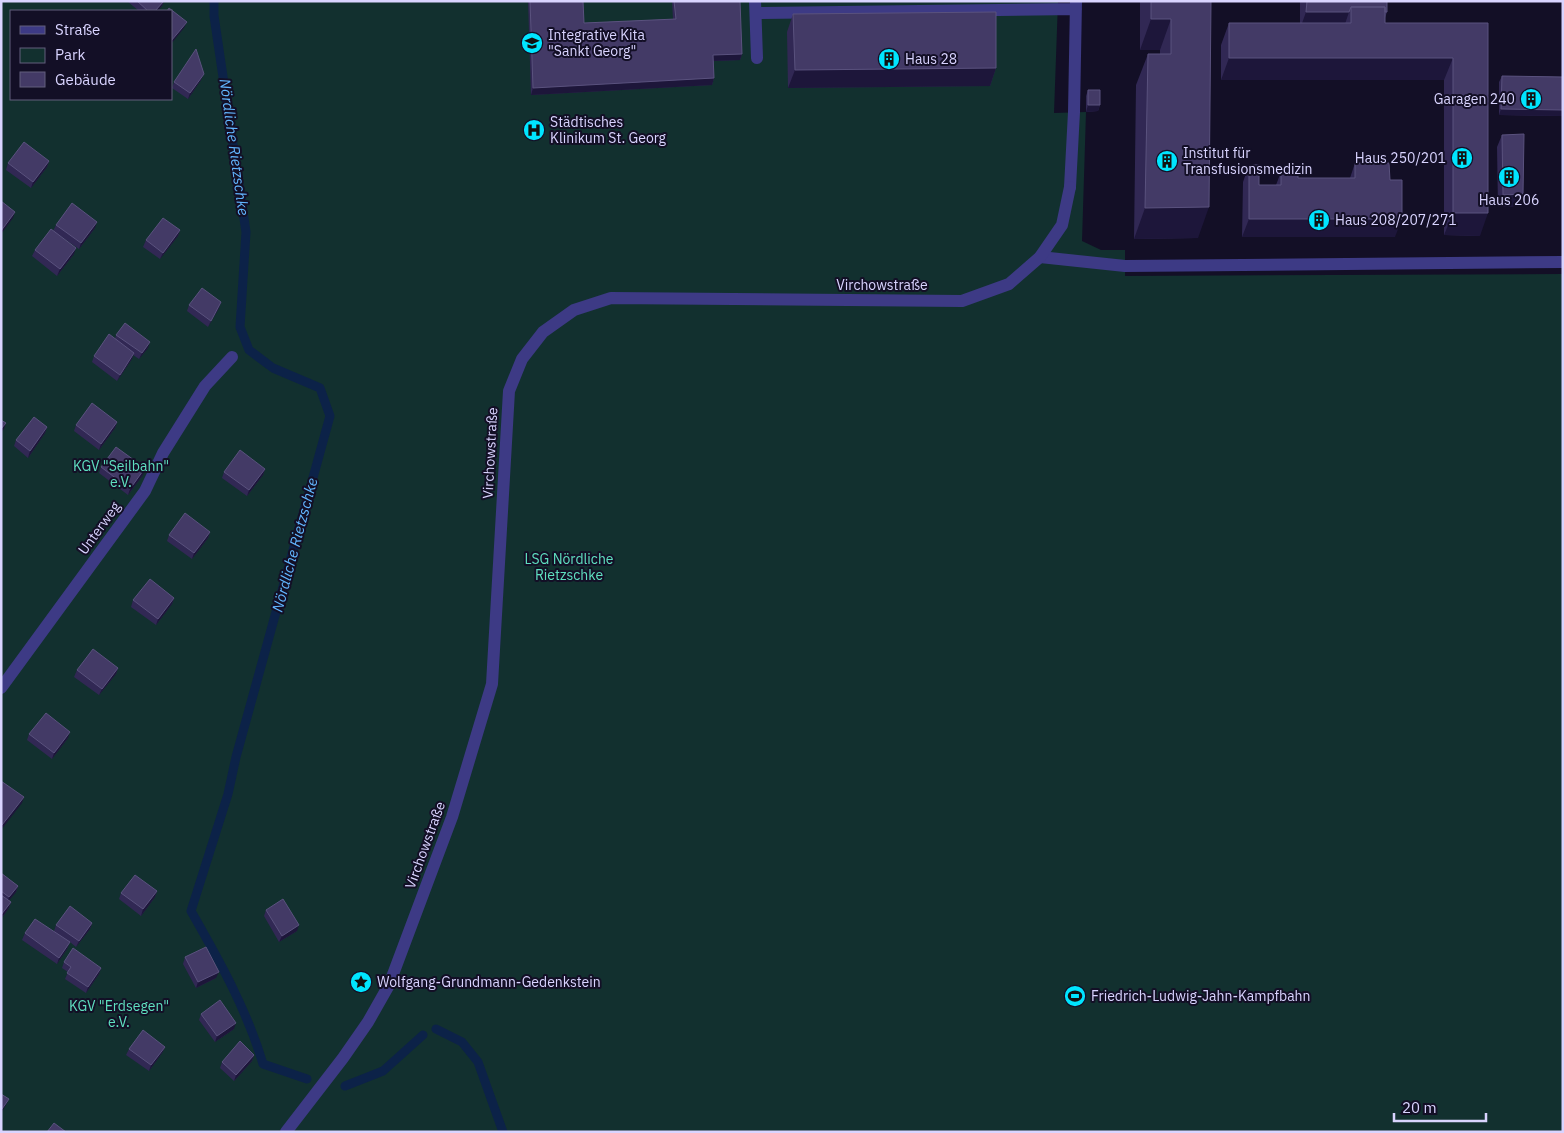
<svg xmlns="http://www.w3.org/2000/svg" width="1564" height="1133" font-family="'IBM Plex Sans',sans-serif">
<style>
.green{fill:#12302f;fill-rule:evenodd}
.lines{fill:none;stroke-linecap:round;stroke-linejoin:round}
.stream{stroke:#0c2248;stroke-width:9}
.service{stroke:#3d3a85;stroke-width:12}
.minor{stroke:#3d3a85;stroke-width:12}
.wall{fill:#312854}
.shaded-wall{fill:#1d163a}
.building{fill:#433a66;stroke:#5a527e}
.labels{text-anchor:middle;stroke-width:4;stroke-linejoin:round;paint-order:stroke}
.poi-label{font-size:14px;fill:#d9d4ff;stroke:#130f26;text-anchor:start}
.street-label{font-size:14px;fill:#d9d4ff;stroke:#130f26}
.park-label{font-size:14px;fill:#5fe0c0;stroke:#130f26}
.water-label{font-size:15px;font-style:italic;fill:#62b6ff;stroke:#130f26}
</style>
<rect width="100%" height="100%" fill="#130f26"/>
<path class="green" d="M1,1H1058L1054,113L1086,112L1082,241L1101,250H1125V276L1563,274V1132H1ZM11,11H171V99H11Z"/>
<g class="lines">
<path class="stream" d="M214,1V16L246,232L240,327L249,350L273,368L320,388L330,416L236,757L228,794L191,911C219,960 247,1010 263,1064L307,1079
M436,1029L462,1042L478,1062L503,1132
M345,1086L383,1071L423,1035"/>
<path class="service" d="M755,1L757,58
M756,13L1076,9
M1070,187L1074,112L1076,1
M1040,257L1125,266L1563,262
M1,688L145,491L163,453L205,386L232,357"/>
<path class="minor" d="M286,1132L343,1058L368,1022L389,985L452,817L492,684L509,391L522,359L543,332L574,310L611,298L962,301L1009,284L1040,257L1062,225L1070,187"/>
</g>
<path class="wall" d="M127,1H164L162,6L158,11H139Z
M528,1H583L584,23L673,19L672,1H740L742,54L740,60L714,61V78L712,85L531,95Z
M1140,1H1211L1198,238L1134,239L1136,85L1148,54H1160V50H1140Z
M1300,1H1387V12L1385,18V23H1488L1480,236L1444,235V80H1221V45L1229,23H1300Z
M793,14L996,68L990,86L788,88L787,32Z
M1502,76L1563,77V116L1499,115V82Z
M201,80L188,99L172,88L174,82Z
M1088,90L1100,105L1098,111L1086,112V96Z
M1502,135L1519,206L1498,207L1497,147Z
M49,161L47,167L31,188L6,170L8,163Z
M1355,163L1390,180L1395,237H1242L1243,182L1249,165L1259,185H1276L1281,172L1298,178H1350Z
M56,225L95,228L79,249L53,231Z
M180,230L178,236L160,259L143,247L146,240Z
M35,250L74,254L57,276L32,256Z
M221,302L219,308L208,327L187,311L189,305Z
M116,335L148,348L139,359L133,355L132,359L117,381L92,362L94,356L115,339Z
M117,422L115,428L99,450L74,431L76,425Z
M47,427L45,433L28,458L14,446L16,440Z
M101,467L143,475L128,495L99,473Z
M265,469L263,475L247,496L222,478L224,472Z
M210,532L208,538L192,559L167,541L169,535Z
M174,598L172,604L156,625L131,607L133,600Z
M118,668L116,674L99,695L74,677L77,670Z
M29,734L68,738L52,759L27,740Z
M1,873L18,886L16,892L9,900L11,902L9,908L1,919Z
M157,891L155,897L141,916L119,899L121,893Z
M266,910L297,931L279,942L264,916Z
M92,923L90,929L76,947L70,942L67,949L57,964L22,940L25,933L54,931L56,925Z
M185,957L216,978L196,988L183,964Z
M64,962L101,968L99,974L86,993L65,979L68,972L62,968Z
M201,1014L234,1029L215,1042L199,1020Z
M165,1047L162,1053L149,1071L126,1055L129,1049Z
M254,1055L252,1061L234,1081L220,1068L222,1062Z"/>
<path class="shaded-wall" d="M164,1L162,6L158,11H155Z
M1306,12H1349L1343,30L1300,29Z
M1151,19H1171L1160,50H1140Z
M187,22L184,28L171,44V41Z
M742,54L740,60L711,61L713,55Z
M1229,58H1453L1444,80H1221Z
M996,68L990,86L788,88L795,70Z
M204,74L201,80L188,99L190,93Z
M714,78L712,85L531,95L533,88Z
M1088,105H1100L1098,111L1086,112Z
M1501,109L1563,110V116L1499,115Z
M49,161L47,167L31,188L33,182Z
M1523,194L1519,206L1498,207L1503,195Z
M1209,207L1198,238L1134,239L1145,208Z
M15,212L13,218L1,234V231Z
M1453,213H1488L1480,236L1444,235Z
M1249,219H1402L1395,237H1242Z
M97,222L95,228L79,249L81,243Z
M180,230L178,236L160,259L163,253Z
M76,248L74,254L57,276L60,269Z
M221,302L219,308L208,327L211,321Z
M150,342L148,348L139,359L142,353Z
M134,353L132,359L117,381L120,375Z
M117,422L115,428L99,450L101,444Z
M6,423L4,429L1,432V429Z
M47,427L45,433L28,458L30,451Z
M145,468L143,475L128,495L130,489Z
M265,469L263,475L247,496L249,490Z
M210,532L208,538L192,559L194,553Z
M174,598L172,604L156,625L158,619Z
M118,668L116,674L99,695L102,689Z
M70,732L68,738L52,759L54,753Z
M24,797L22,803L1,830L2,825Z
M18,886L16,892L7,903L9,897Z
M157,891L155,897L141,916L143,909Z
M11,902L9,908L1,919V915Z
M92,923L90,929L76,947L79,941Z
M299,925L297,931L279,942L282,936Z
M70,942L67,949L57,964L59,958Z
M101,968L99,974L86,993L88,987Z
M219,972L216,978L196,988L198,982Z
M236,1023L234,1029L215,1042L217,1036Z
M165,1047L162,1053L149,1071L151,1065Z
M254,1055L252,1061L234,1081L236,1075Z
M9,1099L6,1105L1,1113L2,1109Z"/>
<path class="building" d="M137,1H164L155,11H148Z
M530,1H583L584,23L676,19L674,1H740L742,54L713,55L714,78L533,88Z
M1151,1H1211L1209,207L1145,208L1148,54H1171V19H1151Z
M1307,1H1387V12H1385V7H1351L1349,12H1306Z
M1351,7H1385V23H1488V213H1453V58H1229V23H1351Z
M169,8L187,22L171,41V11H167Z
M996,12V68L795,70L793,14Z
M196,49L204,74L190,93L174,82Z
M1502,76L1563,77V110L1501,109Z
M1088,90H1100V105H1088Z
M1524,134L1523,194L1503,195L1502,135Z
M24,142L49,161L33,182L8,163Z
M1355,163H1389L1390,180H1402V219H1249V165H1259V185H1281V172H1298V178H1355Z
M1,201L15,212L1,231Z
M72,203L97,222L81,243L56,225Z
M163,218L180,230L163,253L146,240Z
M51,229L76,248L60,269L35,250Z
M202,288L221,302L211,321L189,305Z
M125,323L150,342L142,353L116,335Z
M109,334L134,353L120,375L94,356Z
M92,403L117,422L101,444L76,425Z
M34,417L47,427L30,451L16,440Z
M1,420L6,423L1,429Z
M116,447L145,468L130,489L101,467Z
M240,450L265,469L249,490L224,472Z
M185,513L210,532L194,553L169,535Z
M150,579L174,598L158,619L133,600Z
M93,649L118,668L102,689L77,670Z
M46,713L70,732L54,753L29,734Z
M1,781L24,797L2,825L1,824Z
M1,873L18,886L9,897L1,891Z
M135,875L157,891L143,909L121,893Z
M1,895L11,902L1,915Z
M283,899L299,925L282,936L266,910Z
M70,906L92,923L79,941L56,925Z
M35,919L70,942L59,958L25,933Z
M206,947L219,972L198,982L185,957Z
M73,948L101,968L88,987L67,973L71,967L64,962Z
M220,1000L236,1023L217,1036L201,1014Z
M143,1030L165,1047L151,1065L129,1049Z
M240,1041L254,1055L236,1075L222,1062Z
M1,1094L9,1099L2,1109H1Z
M54,1123L66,1132H47Z"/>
<defs>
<g id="school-disc" transform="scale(1.125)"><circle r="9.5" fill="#00e5ff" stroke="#130f26"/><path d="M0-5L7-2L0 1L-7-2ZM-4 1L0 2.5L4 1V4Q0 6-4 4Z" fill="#111"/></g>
<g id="building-disc" transform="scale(1.125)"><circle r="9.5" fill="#00e5ff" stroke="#130f26"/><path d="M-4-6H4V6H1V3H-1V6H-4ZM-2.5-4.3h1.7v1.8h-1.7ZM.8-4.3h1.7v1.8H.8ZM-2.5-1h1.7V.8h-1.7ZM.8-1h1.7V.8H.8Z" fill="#111"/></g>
<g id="hospital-disc" transform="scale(1.125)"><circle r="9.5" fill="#00e5ff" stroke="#130f26"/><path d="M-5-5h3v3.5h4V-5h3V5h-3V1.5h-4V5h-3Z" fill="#111"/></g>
<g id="sight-disc" transform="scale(1.125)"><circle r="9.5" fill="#00e5ff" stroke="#130f26"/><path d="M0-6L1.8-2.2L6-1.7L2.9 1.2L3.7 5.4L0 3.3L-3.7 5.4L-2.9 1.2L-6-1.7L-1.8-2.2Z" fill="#111"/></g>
<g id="stadium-disc" transform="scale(1.125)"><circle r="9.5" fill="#00e5ff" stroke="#130f26"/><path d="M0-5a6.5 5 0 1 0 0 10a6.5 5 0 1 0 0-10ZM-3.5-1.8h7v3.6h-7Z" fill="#111"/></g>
</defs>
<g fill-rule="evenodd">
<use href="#school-disc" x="532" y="43"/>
<use href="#building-disc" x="889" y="59"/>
<use href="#building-disc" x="1531" y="99"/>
<use href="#hospital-disc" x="534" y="130"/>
<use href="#building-disc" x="1462" y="158"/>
<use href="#building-disc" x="1167" y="161"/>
<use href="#building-disc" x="1509" y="177"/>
<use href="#building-disc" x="1319" y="220"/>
<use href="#sight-disc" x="361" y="982"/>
<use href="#stadium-disc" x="1075" y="996"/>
</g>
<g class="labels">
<g class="poi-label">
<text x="548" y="40">Integrative Kita<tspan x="548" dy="16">"Sankt Georg"</tspan></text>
<text x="905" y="64">Haus 28</text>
<text x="1515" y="104" text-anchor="end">Garagen 240</text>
<text x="550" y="127">Städtisches<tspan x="550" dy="16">Klinikum St. Georg</tspan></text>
<text x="1183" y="158">Institut für<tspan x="1183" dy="16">Transfusionsmedizin</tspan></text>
<text x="1446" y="163" text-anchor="end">Haus 250/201</text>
<text x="1509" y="205" text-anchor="middle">Haus 206</text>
<text x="1335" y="225">Haus 208/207/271</text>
<text x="377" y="987">Wolfgang-Grundmann-Gedenkstein</text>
<text x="1091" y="1001">Friedrich-Ludwig-Jahn-Kampfbahn</text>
</g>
<g class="street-label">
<text x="882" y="290">Virchowstraße</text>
<text transform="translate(490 453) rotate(-87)" y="5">Virchowstraße</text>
<text transform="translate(99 528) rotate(-54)" y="5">Unterweg</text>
<text transform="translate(425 845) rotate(-70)" y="5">Virchowstraße</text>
</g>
<g class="park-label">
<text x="121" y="471">KGV "Seilbahn"<tspan x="121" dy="16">e.V.</tspan></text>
<text x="569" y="564">LSG Nördliche<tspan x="569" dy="16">Rietzschke</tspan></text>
<text x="119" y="1011">KGV "Erdsegen"<tspan x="119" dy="16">e.V.</tspan></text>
</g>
<g class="water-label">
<text transform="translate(234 147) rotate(82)" y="5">Nördliche Rietzschke</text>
<text transform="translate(295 545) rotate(-75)" y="5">Nördliche Rietzschke</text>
</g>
</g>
<rect width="1564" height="1133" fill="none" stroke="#d9d4ff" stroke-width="5"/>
<rect x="10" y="10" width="162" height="90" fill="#130f26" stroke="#625e7d"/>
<rect x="20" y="26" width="25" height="8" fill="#3d3a85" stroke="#625e7d"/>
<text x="55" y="35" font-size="15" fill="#d9d4ff">Straße</text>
<rect x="20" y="48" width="25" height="15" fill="#12302f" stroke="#625e7d"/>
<text x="55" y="60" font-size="15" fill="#d9d4ff">Park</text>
<rect x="20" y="72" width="25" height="15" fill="#433a66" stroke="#625e7d"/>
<text x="55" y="85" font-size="15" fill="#d9d4ff">Gebäude</text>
<path d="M1394 1113v8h92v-8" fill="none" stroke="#d9d4ff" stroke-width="2.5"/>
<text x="1402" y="1113" font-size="15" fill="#d9d4ff" stroke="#130f26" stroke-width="4" paint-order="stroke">20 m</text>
</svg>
